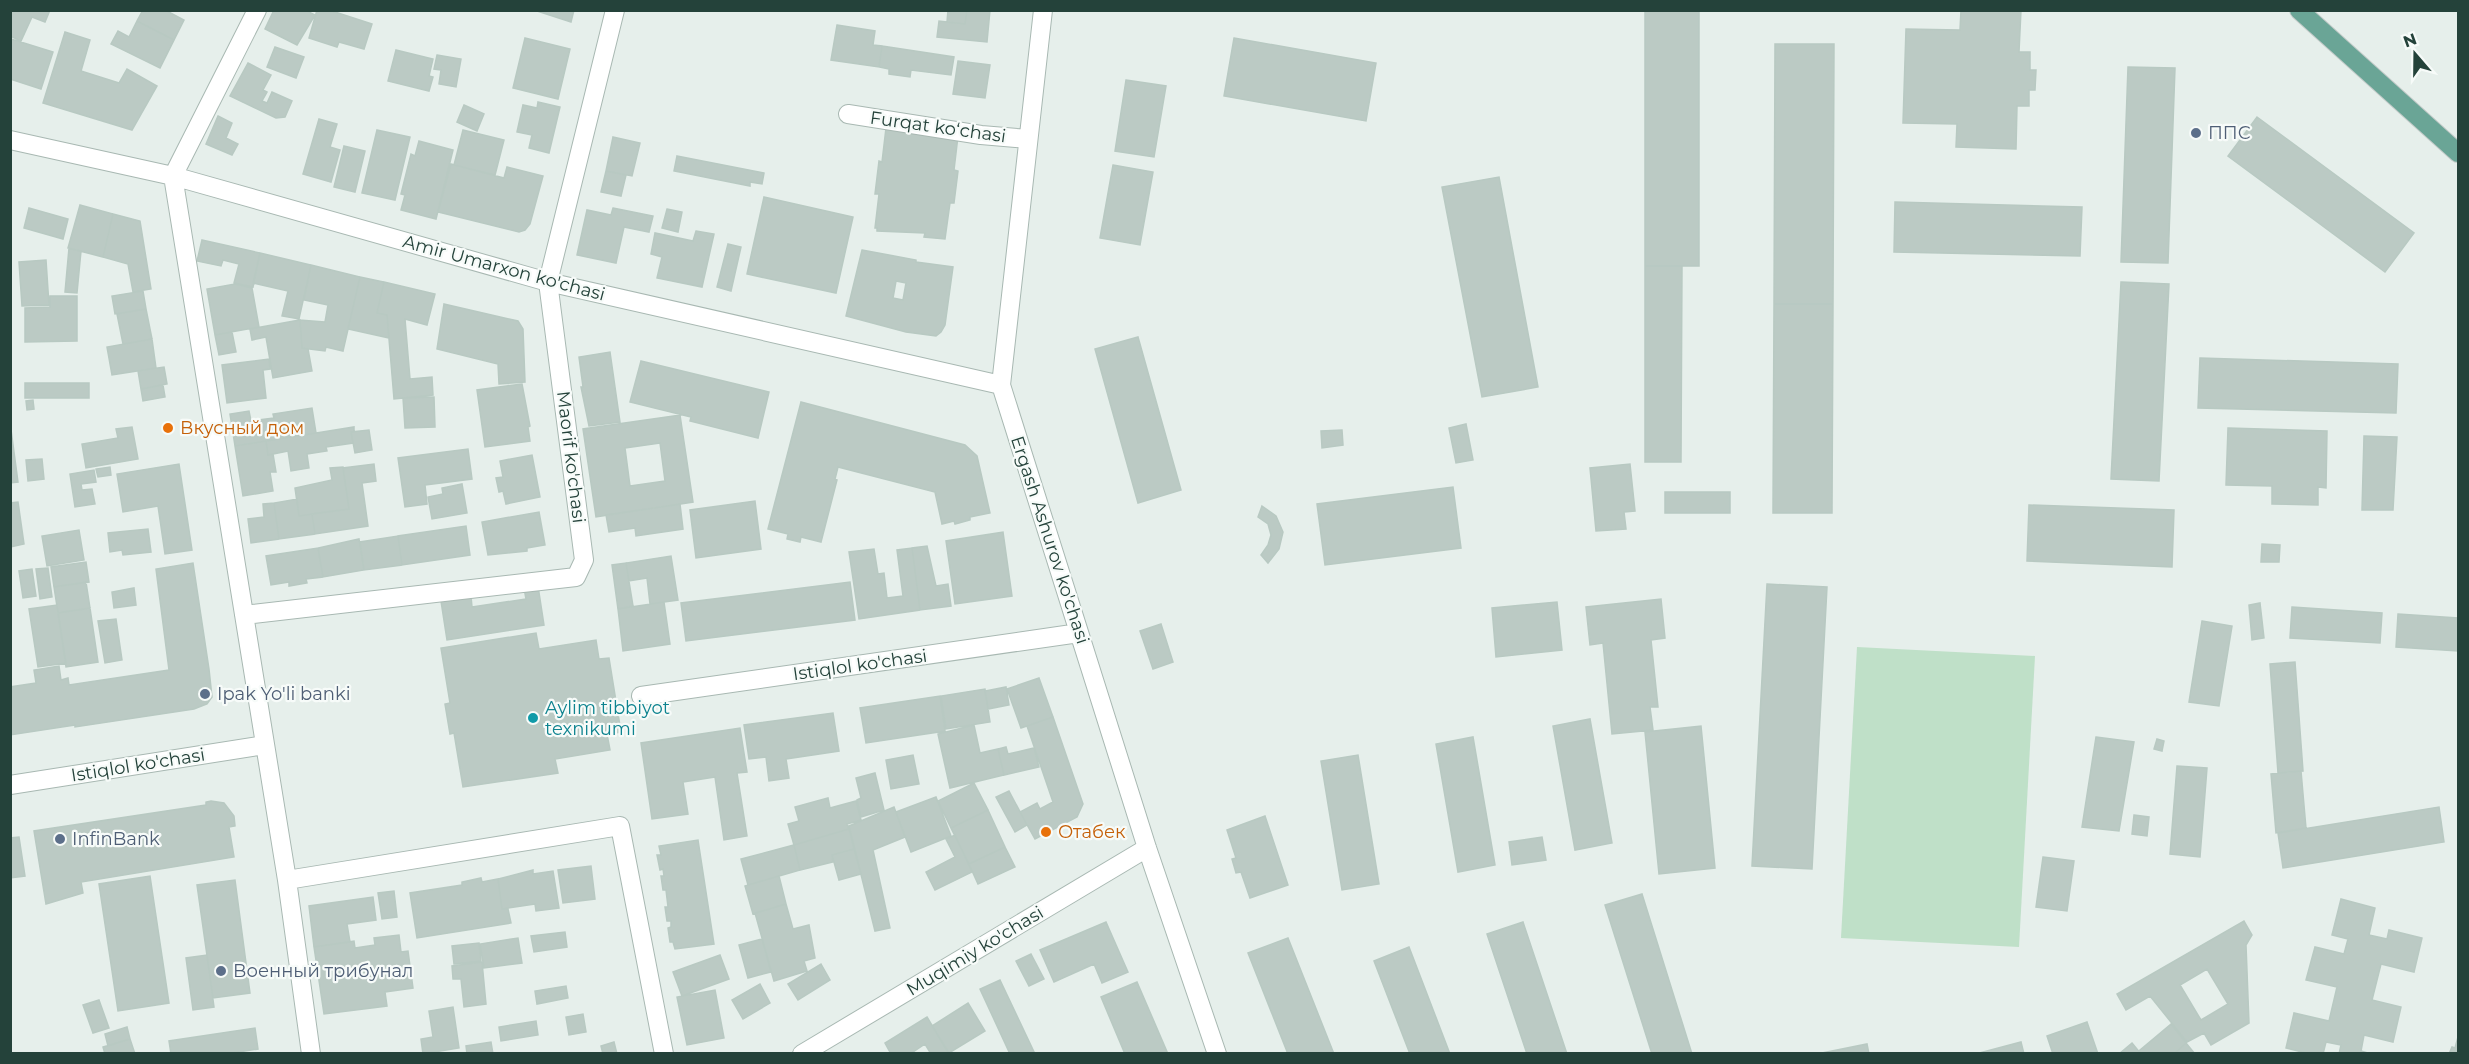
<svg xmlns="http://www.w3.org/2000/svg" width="2469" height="1064" font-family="Montserrat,sans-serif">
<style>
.green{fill:#bfe0c8}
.building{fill:#bbcac4;stroke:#b8c9c2;stroke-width:1.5;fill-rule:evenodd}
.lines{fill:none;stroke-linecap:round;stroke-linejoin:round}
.minor-casing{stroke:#a8b8b2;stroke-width:20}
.major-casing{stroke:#c2cac8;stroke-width:20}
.minor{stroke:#fff;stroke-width:18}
.major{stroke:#6aa596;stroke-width:18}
.service-dot{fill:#5c6f8a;stroke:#f7fbf9;stroke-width:2}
.food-dot{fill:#e8710a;stroke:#f7fbf9;stroke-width:2}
.culture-dot{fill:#0f9aa8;stroke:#f7fbf9;stroke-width:2}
.labels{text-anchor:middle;stroke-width:4.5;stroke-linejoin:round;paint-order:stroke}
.street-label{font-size:18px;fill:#24423a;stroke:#f7fbf9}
.service-label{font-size:18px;fill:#4e5e75;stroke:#f7fbf9;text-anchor:start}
.food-label{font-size:18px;fill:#c56008;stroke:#f7fbf9;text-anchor:start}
.culture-label{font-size:18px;fill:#0d838f;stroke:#f7fbf9;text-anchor:start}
</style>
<rect width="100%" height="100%" fill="#e6efeb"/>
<path class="green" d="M1857,647L2035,656L2019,947L1841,938Z"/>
<path class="building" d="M10,10H50L45,22L32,17L21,41L10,36Z
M143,10H165L184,20L174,40L137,21Z
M274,10H305L315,15L297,45L265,29Z
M317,10H329L372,24L364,49L339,42L337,47L309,38Z
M534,10H574L571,22Z
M948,10H967L965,24L947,22Z
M967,10H990L987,42L937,37L939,21L965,24Z
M1645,10H1699V266H1645Z
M1961,10H2021L2019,52H2030V70H2036L2035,90H2029V106H2017L2016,149L1956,147L1957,124L1903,123L1906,29L1960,30Z
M137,21L174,40L160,68L111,44L118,31L129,37Z
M837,25L875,31L873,45L882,46L879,67L831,60Z
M65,32L90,40L81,71L119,83L127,69L157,86L132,130L43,103Z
M525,38L570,49L558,99L513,88Z
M1234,38L1376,63L1366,121L1224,96Z
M11,39L53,52L41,89L10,79Z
M1775,44H1834L1833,304H1774Z
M882,46L954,57L951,75L911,70L910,77L889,74V69L879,67Z
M275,47L304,57L296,78L267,67Z
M396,50L433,59L429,76L433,77L429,91L388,81Z
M437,55L461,59L456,87L439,84L441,70L434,69Z
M958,61L990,65L985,98L953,94Z
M248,63L271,75L263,90L267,92L262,101L267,103L272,92L292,101L285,117L276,118L230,96Z
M2128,67L2175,68L2168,263L2121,262Z
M1126,80L1166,86L1154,157L1115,151Z
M538,102L560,107L549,153L529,148L532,135L517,132L523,105L537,108Z
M464,105L484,114L477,131L457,122Z
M218,116L232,123L226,138L238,144L232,155L206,144Z
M2257,117L2414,233L2385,272L2228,156Z
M319,119L337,124L330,147L340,150L331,182L303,174Z
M886,128L958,136L954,170L958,171L954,203H950L945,239L924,237L925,233L877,231V228H875L879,194H875L879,161L882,162Z
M377,130L410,137L395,200L362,193Z
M463,130L504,140L495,175L454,165Z
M613,137L640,143L632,176L606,171Z
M419,141L453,150L436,219L401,210L405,195L401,194L411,154L415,156Z
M344,146L365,151L355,192L334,187Z
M677,156L764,173L762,184L750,182V186L674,171Z
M451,164L504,178L507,167L543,176L530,224L525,230L519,232L438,212Z
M1113,165L1153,172L1140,245L1100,238Z
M606,171L626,175L621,196L601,192Z
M1499,177L1538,387L1482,397L1442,187Z
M764,197L853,217L836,293L747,274Z
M1895,202L2082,207L2080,256L1894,252Z
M80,205L113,214L103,257L68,248Z
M29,208L68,219L63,239L24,228Z
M613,208L653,216L649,232L624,227L616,263L577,255L587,210L611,215Z
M667,209L682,212L678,232L662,228Z
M113,214L140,221L151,289L133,292L128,264L103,257Z
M696,231L714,234L702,287L657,278L662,257L651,254L655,233L693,241Z
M202,240L260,253L253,287L234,283L239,264L223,260L221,266L197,261Z
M728,244L741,247L731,291L717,287Z
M69,248L81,251L77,293L65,292Z
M862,250L916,260V262L953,267L945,325L941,332L936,336L906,332L846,316ZM896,281L906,283L903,300L893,298Z
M260,253L311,265L299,319L282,316L288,291L253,283Z
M46,260L49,305L22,306L19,262Z
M311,265L360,277L343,351L326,347L325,351L302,348L300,320L325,322L328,305L304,300Z
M1645,266H1682L1681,462H1645Z
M360,277L384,282L377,313L387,315L389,338L348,329Z
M384,282L435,294L427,325L405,319L410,379L432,377L433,395L394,399L387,315L377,313Z
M2121,282L2169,284L2159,481L2111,479Z
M235,284L252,288L259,327L215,335L207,289Z
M143,291L146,309L115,314L112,296Z
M50,296H77V341L25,342V308L50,307Z
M444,304L518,321L523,329L525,382L499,384L498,364L437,349Z
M1774,304H1833L1832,513H1773Z
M146,309L152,339L123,344L117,314Z
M300,320L302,348L308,349L312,371L273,378L266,337L252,340L250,329Z
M232,332L236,352L219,355L215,335Z
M1138,337L1181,490L1138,503L1095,349Z
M152,339L156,368L112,375L107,347Z
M610,352L620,422L589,426L581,387H583L579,357Z
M2200,358L2398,364L2396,413L2198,408Z
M269,359L270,369L263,370L266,398L227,403L222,365Z
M641,361L769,392L758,438L690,421L691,417L630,402Z
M164,367L167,384L141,389L138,371Z
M25,383H89V398H25Z
M522,384L530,426L528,427L530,441L485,447L477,390Z
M163,385L165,397L143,401L141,389Z
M434,397L435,427L405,428L403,398Z
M33,400L34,409L27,410L26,401Z
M801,402L965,445L977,456L990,513L970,517V520L955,524L954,521L942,524L935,492L838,467L835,479L837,480L821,542L801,537L800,542L787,539L788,534L768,529Z
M312,408L316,433L235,446L230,414L249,411L251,421L274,418L273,414Z
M680,415L693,502L596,517L583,429ZM660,443L665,481L630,486L625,448Z
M10,422L18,482L10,483Z
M1466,424L1473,460L1456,463L1449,428Z
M132,427L138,459L86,468L82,444L118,438L116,429Z
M354,427V432H351L353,443L326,447L327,451L307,454L309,468L291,471L288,451L268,455L266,441Z
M2228,428L2327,431L2326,488L2318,487V505L2272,504V486L2226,485Z
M369,430L372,450L355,453L351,432Z
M1342,430L1343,445L1322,448L1321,431Z
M2364,436L2397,437L2393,510H2362Z
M266,441L268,455L273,454L276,472H270L273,491L243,496L235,446Z
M468,449L472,479L425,485L427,504L405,507L398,458Z
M532,455L540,497L506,504L503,491L499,492L496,478L503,477L500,461Z
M42,459L44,479L28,481L26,460Z
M179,464L192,550L165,554L158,506L123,512L117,474Z
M374,464L376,481L362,483L368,526L315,534L312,514L349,509L343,468Z
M1630,464L1635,511L1624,512L1626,529L1596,531L1590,468Z
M110,467L111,475L98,477L96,469Z
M343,467L349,509L299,516L295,488L332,480L330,468Z
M94,470L96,482L81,484L82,490L92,489L95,504L75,507L70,474Z
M462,484L467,513L432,519L428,497L443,494L442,488Z
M1453,487L1461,548L1325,565L1317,504Z
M1665,492H1730V513H1665Z
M297,499L299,516L312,514L315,534L279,539L274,503Z
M755,501L761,549L696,558L690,510Z
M18,502L24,544L10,547V503Z
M274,503L279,539L251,543L248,519L264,517L263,504Z
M680,504L683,529L636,536L635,528L609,532L606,515Z
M2029,505L2174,510L2172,567L2027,561Z
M1262,506L1276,516L1283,532L1279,549L1268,563L1261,555L1268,545L1271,535L1268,524L1258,517Z
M539,512L545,545L527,548V551L488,555L482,522Z
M466,526L470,555L402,565L398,536Z
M148,529L151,552L123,555L122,550L110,552L108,533Z
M79,530L84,560L47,566L42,536Z
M1003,532L1012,596L955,604L946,541Z
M398,536L402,565L364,570L360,542Z
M359,539L364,570L323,577L318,548Z
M2262,544L2280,545L2279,562H2261Z
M927,546L936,586L948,584L951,606L920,610L912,548Z
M318,548L323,577L306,579L307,583L289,586V582L271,585L266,556Z
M912,548L920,610L859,619L849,552L874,549L878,574L884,573L887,598L903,596L897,550Z
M671,556L678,600L650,604L647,578L629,581L626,563Z
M86,562L89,582L54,587L51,567Z
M193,563L209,669L212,697L207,704L194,709L75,727V725L10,735V687L36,683L34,670L59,666L61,680L68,678L69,685L169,670L156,569Z
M626,563L633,606L618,609L612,565Z
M48,568L52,597L40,599L36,569Z
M32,569L36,596L23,598L19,571Z
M86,582L90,608L58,613L54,587Z
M850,582L855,620L686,641L681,603Z
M1767,584L1827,587L1812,869L1752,866Z
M538,586L544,625L447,640L441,601L471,596L472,607L526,599L524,588Z
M134,588L136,605L114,608L112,592Z
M1661,599L1665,638L1651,640L1658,707H1650L1653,730L1612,734L1603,643L1590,645L1586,607Z
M664,602L670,644L623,651L618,609Z
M1557,602L1562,650L1496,657L1492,608Z
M2260,603L2264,638L2252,640L2249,605Z
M57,605L66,663L38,667L29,609Z
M2292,607L2382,613L2380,643L2290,638Z
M90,608L98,662L66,667L58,613Z
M2398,614L2458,618V651L2396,647Z
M116,619L122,660L105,663L98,621Z
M2202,621L2232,626L2219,706L2189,702Z
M1161,624L1173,662L1153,669L1140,631Z
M536,633L539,649L596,640L599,659L609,658L621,732L607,734L610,750L555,759L558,773L463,787L454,733L450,734L445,704L450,703L441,648Z
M2295,662L2303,771L2278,773L2270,664Z
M1039,678L1053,717L1021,728L1007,689Z
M1006,687L1009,705L988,709L985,691Z
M985,689L990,722L946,729L941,696Z
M940,696L945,731L866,743L860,708Z
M833,713L839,751L786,759L789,778L769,781L766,757L749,759L744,725Z
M1053,717L1083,804L1077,817L1035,839L1020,812L1037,803L1040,809L1053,802L1027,726Z
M1590,719L1612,843L1575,850L1553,726Z
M974,725L980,753L998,749L1004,775L950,788L938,734Z
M1701,726L1715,868L1659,874L1645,732Z
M740,728L747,772L737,773L747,836L724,840L715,777L683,782L688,814L652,819L641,743Z
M1473,737L1495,865L1458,872L1436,744Z
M2096,737L2134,742L2119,831L2082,827Z
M2157,739L2164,741L2162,751L2154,749Z
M1006,747L1008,754L1034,748L1039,767L1004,775L998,749Z
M913,755L919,784L891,789L886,760Z
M1358,755L1379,884L1342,890L1321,761Z
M2177,766L2207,768L2200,857L2170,854Z
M2301,771L2306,828L2276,833L2271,774Z
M875,773L884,810L861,817L857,800L861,798L856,778Z
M974,783L988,810L951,828L938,801Z
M1009,791L1027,825L1015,832L996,797Z
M936,797L951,836L911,852L896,812Z
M828,798L830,808L856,801L861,820L847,824L849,829L794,845L788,824L799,821L795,807Z
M211,801L224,803L234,816L235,826L229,827L234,857L81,882L83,893L46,904L34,831L206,805V802Z
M894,807L905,837L873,850L890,928L875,931L849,826Z
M2439,807L2444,842L2283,868L2278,833Z
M988,810L1005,847L969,864L951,828Z
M2134,815L2149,817L2147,836L2132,834Z
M1265,816L1288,885L1250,898L1241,872L1236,873L1232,859L1236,858L1227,830Z
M849,829L854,849L832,855L833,862L800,870L794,845Z
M955,835L972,872L935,890L926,872L955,857L946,839Z
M19,837L25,876L10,878V838Z
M1542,837L1546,860L1512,865L1509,842Z
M698,840L714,944L675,949L673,942H670L668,928L671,927V921H667L665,907H668L666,890H663L661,876H664L663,869L660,870L657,855H661L659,846Z
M794,845L800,870L748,885L741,859Z
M1005,847L1015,867L978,884L969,864Z
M854,849L861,874L839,880L832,855Z
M2043,857L2074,861L2067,911L2036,907Z
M591,866L595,899L563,903L558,870Z
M533,870V874L553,871L559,908L536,911L535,904L502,909L498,879Z
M150,876L169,1003L118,1011L99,884Z
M779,876L786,904L753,914L745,886Z
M481,878L482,882L498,879L502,909H508L511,923L417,938L410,893L462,885V882Z
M235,880L250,993L213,998L197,885Z
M394,891L397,917L382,919L378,893Z
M1642,894L1692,1054H1652L1605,905Z
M373,897L376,920L347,924L350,942L314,947L309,906Z
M2341,899L2375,908L2369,935L2387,939L2389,930L2422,938L2414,972L2381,964L2372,1000L2401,1007L2393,1042L2364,1035L2361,1051L2371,1054H2339L2341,1045L2326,1042L2323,1054H2310L2286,1048L2294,1013L2329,1021L2337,987L2306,980L2315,947L2344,954L2348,939L2332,935Z
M786,904L793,929L809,925L815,958L804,961L807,971L774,981L755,913Z
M2244,921L2252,935L2246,945L2249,1023L2211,1045L2204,1033L2187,1042L2150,996L2126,1010L2117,994ZM2207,969L2228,1004L2201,1020L2180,985Z
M1106,922L1128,972L1102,983L1094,964L1054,982L1040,950Z
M1523,922L1567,1054H1527L1487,934Z
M565,932L567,947L534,952L531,936Z
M399,935L401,952L408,951L413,988L385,992L387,1006L324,1014L314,947L354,941L355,948L375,945L374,938Z
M518,938L522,963L484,968L480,944Z
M1288,938L1334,1054H1288L1248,953Z
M762,939L771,972L748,978L739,945Z
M479,943L481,961L454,964L452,946Z
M1409,947L1450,1054H1410L1374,961Z
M1031,954L1044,979L1029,986L1016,961Z
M207,955L214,1007L193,1010L186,958Z
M720,955L729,979L682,996L673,972Z
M482,962L486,1004L464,1007L461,979H453L452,966Z
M821,964L830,980L798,1000L788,984Z
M1000,980L1035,1054H1010L980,989Z
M1137,982L1168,1054H1125L1101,997Z
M760,984L770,1003L743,1019L732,1000Z
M566,986L568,998L537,1004L535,991Z
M715,990L724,1038L687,1045L677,997Z
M99,1000L109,1028L93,1033L83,1005Z
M968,1003L985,1031L949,1053L932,1026Z
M453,1007L459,1048L423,1054L421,1039L433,1037L429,1011Z
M583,1014L586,1032L569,1035L566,1017Z
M927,1017L949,1054H931L925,1044L910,1054H891L885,1043Z
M536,1021L538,1035L501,1041L499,1027Z
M2087,1022L2098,1054H2053L2047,1036Z
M2171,1024L2186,1043L2174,1054H2141L2139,1051Z
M127,1027L130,1039L108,1046L105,1034Z
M255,1028L258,1049L226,1054H171L169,1041Z
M2458,1037V1054H2449L2452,1047L2455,1048Z
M130,1039L135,1054H105L103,1047Z
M491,1042L493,1054H467L466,1046Z
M614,1042L617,1054H603L601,1046Z
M2021,1042L2024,1054H1979V1053Z
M2132,1043L2141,1054H2119Z
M2186,1043L2195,1054H2174Z
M1867,1044L1869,1054H1817Z"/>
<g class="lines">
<g class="minor-casing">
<path id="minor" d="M257,10L173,176L287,880L311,1054
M1043,10L1001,385L1147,848L1217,1054
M848,114L981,135L1028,139
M10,140L173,176L548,282L1001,385
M244,615L576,577L584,560L548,282L615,10
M641,696L1079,633
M10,785L265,745
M287,880L620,826L664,1054
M802,1054L1147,848"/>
</g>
<g class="major-casing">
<path id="major" d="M2299,10L2458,153"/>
</g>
<use href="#minor" class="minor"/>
<use href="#major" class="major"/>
</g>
<g class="service-dot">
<circle cx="2196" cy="133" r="6"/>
<circle cx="205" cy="694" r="6"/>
<circle cx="60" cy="839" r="6"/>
<circle cx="221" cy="971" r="6"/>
</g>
<g class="food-dot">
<circle cx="168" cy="428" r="6"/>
<circle cx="1046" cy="832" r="6"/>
</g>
<circle class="culture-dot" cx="533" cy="718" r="6"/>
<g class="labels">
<g class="street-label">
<text transform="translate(938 127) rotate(8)" y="6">Furqat koʻchasi</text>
<text transform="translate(504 268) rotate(15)" y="6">Amir Umarxon ko'chasi</text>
<text transform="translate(571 457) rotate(83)" y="6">Maorif ko'chasi</text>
<text transform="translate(1050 540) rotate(72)" y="6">Ergash Ashurov ko'chasi</text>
<text transform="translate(860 665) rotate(-8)" y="6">Istiqlol ko'chasi</text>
<text transform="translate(138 765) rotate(-9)" y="6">Istiqlol ko'chasi</text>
<text transform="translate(975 951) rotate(-31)" y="6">Muqimiy ko'chasi</text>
</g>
<g class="service-label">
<text x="2208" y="139">ППС</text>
<text x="217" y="700">Ipak Yo'li banki</text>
<text x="72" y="845">InfinBank</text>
<text x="233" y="977">Военный трибунал</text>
</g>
<g class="food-label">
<text x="180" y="434">Вкусный дом</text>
<text x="1058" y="838">Отабек</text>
</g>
<g class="culture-label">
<text x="545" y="714">Aylim tibbiyot<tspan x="545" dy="21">texnikumi</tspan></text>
</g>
</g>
<rect width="2469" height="1064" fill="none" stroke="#24423a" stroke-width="24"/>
<g transform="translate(2415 54) rotate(340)" stroke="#f7fbf9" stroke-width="4.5" paint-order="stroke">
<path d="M0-4.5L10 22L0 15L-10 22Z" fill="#24423a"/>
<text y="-9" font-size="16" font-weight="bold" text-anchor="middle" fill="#24423a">N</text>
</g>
</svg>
